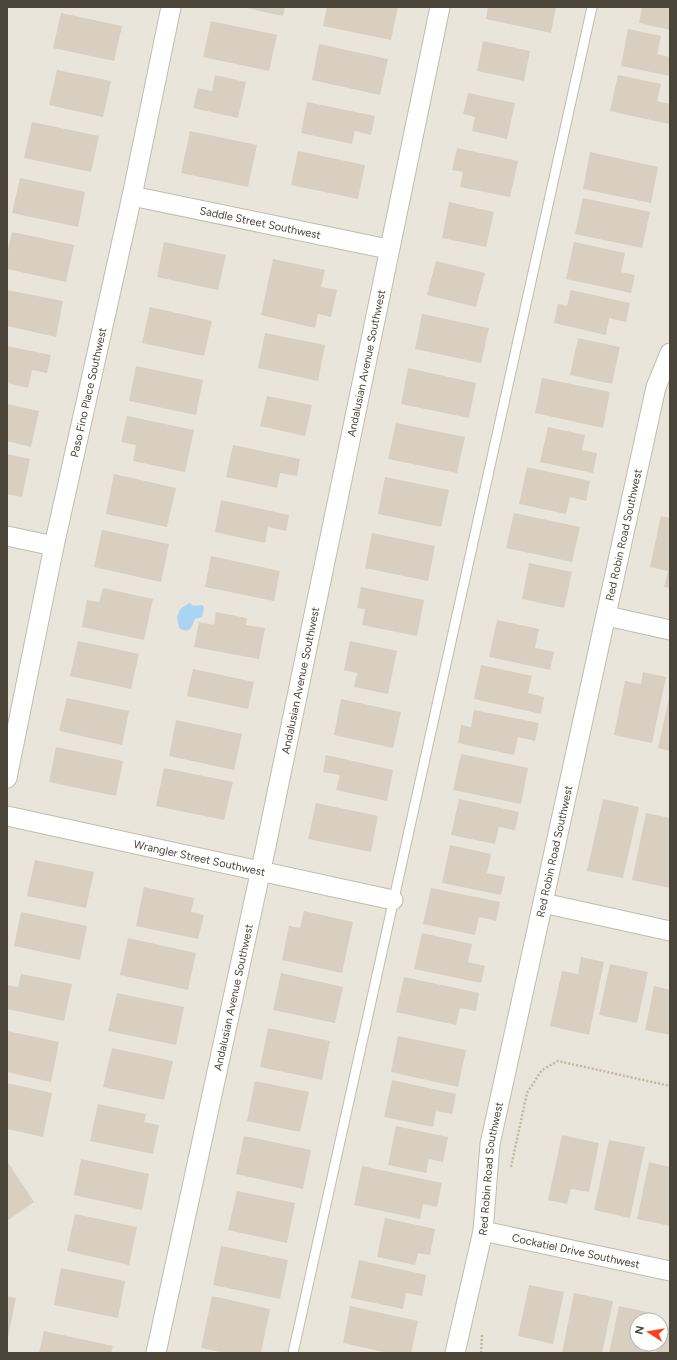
<svg xmlns="http://www.w3.org/2000/svg" width="677" height="1360" font-family="Figtree,sans-serif">
<style>
.residential{fill:#eae5da;fill-rule:evenodd}
.water{fill:#a9d4f2}
.building{fill:#d8cfc1}
.lines{fill:none;stroke-linecap:round;stroke-linejoin:round}
.lane-casing{stroke:#c2bbae;stroke-width:11}
.street-casing{stroke:#c2bbae;stroke-width:21}
.path{stroke:#c4b79f;stroke-width:2.5;stroke-dasharray:2 2;stroke-linecap:butt}
.lane{stroke:#fff;stroke-width:9}
.street{stroke:#fff;stroke-width:19}
.labels{text-anchor:middle;stroke-width:3.5;stroke-linejoin:round;paint-order:stroke}
.street-label{font-size:11px;fill:#4b4439;stroke:#fff}
</style>
<rect width="100%" height="100%" fill="#f6f3ec"/>
<path class="residential" d="M7,7H670V1353H7ZM637,1320H661V1344H637Z"/>
<path class="water" d="M189,603L194,606L202,605L204,608L202,617L195,619C191,628 190,634 179,628L177,617L180,609Z"/>
<path class="building" d="M242,7H285L283,16Z
M327,7H398L391,40L323,26Z
M488,7H556L551,33L486,19Z
M642,7H670V30L639,23Z
M61,13L122,26L114,61L53,48Z
M211,21L277,35L269,71L203,57Z
M628,29L661,36L657,54L670,57V76L621,66Z
M483,41L530,51L524,81L477,71Z
M319,44L388,59L380,95L312,80Z
M57,70L111,81L103,117L49,105Z
M215,75L246,82L238,118L193,108L198,88L212,91Z
M618,75L661,84L657,101L670,104L669,124L610,111Z
M468,93L515,103L507,139L472,131L475,117L463,114Z
M307,102L375,116L371,135L355,131L352,144L301,133Z
M32,122L99,136L91,172L24,158Z
M190,131L257,145L248,187L181,173Z
M457,148L518,161L510,197L460,187L463,172L452,170Z
M298,151L365,165L358,199L291,185Z
M590,152L658,167L651,203L583,189Z
M20,178L85,192L78,227L12,213Z
M583,198L650,212L642,248L575,234Z
M449,202L494,212L486,247L442,238Z
M12,232L74,245L66,282L7,269V254Z
M164,242L226,255L218,290L157,277Z
M574,242L625,253L621,272L635,275L631,293L566,279Z
M273,259L325,270L321,287L337,290L331,317L318,314L315,328L261,315Z
M436,261L485,273L476,307L427,295Z
M7,290L63,301L56,337L7,326Z
M571,290L630,303L626,322L609,318L606,335L554,323L558,304L567,306Z
M150,307L212,321L204,356L142,343Z
M422,314L489,328L481,363L415,349Z
M265,333L325,345L318,381L258,368Z
M578,338L620,347L612,384L570,375Z
M7,346L51,355L47,373L32,370L28,388L7,383Z
M136,366L203,380L196,415L129,401Z
M408,368L476,383L469,418L401,404Z
M542,378L610,392L603,428L535,413Z
M267,396L312,405L305,436L260,426Z
M7,404L39,411L31,447L7,441Z
M127,416L194,430L185,472L133,461L136,445L121,442Z
M396,423L465,437L457,473L388,459Z
M548,427L585,435L582,450L597,453L593,473L540,462Z
M233,445L300,459L297,476L280,473L277,488L226,477Z
M7,454L30,459L22,497L7,494Z
M527,467L590,481L586,501L570,497L566,514L519,504Z
M114,474L176,488L167,527L106,514Z
M385,477L449,490L441,527L378,514Z
M221,500L289,515L286,531L268,527L265,543L215,532Z
M514,513L580,527L572,562L506,548Z
M661,516L670,518V588L664,587L668,571L650,567Z
M102,530L169,544L161,582L94,567Z
M372,533L435,546L428,581L365,568Z
M211,556L280,571L274,601L205,587Z
M529,563L572,572L564,608L522,599Z
M361,587L424,600L417,636L362,625L365,609L357,608Z
M103,588L153,599L144,640L82,627L87,600L99,602Z
M216,612L247,618L246,625L265,628L259,659L194,647L199,622L214,625Z
M497,620L539,629L535,648L554,652L550,670L489,657Z
M78,641L139,654L131,689L70,676Z
M350,641L397,651L388,694L354,687L357,673L344,670Z
M481,665L532,676L528,693L544,697L541,714L474,699Z
M193,669L254,682L248,709L187,696Z
M643,672L666,677L652,743L614,735L625,681L641,684Z
M670,694V751L658,748Z
M67,698L129,711L122,745L59,731Z
M341,699L401,712L393,748L334,735Z
M474,710L539,723L535,741L518,737L514,755L458,743L461,725L471,727Z
M176,720L242,734L234,770L169,756Z
M56,747L123,761L116,796L49,782Z
M461,754L528,768L521,804L453,790Z
M326,755L393,770L387,801L336,790L340,775L323,772Z
M164,768L233,782L224,820L156,806Z
M459,799L519,812L515,830L499,827L495,844L451,835Z
M603,799L639,807L623,878L587,871Z
M316,803L378,816L371,852L308,839Z
M646,813L670,818V888L632,880Z
M450,845L491,854L487,873L505,877L501,895L442,883Z
M35,860L94,872L86,908L27,896Z
M144,887L194,898L191,912L204,915L198,939L136,926Z
M431,888L500,902L496,921L479,917L475,935L423,924Z
M304,911L353,922L342,973L282,960L289,926L300,928Z
M21,912L87,926L80,960L14,946Z
M422,933L472,944L468,962L485,966L481,983L414,969Z
M128,938L196,953L188,990L120,975Z
M581,957L604,962L589,1035L550,1026L562,971L578,974Z
M610,964L648,972L637,1023L599,1015Z
M281,973L343,987L335,1023L273,1010Z
M21,974L72,984L64,1021L7,1009V985L18,987Z
M404,977L479,993L476,1011L460,1008L456,1025L396,1012Z
M654,986L670,990V1035L645,1030Z
M117,993L184,1007L176,1045L108,1031Z
M268,1028L330,1041L322,1080L260,1067Z
M7,1031L59,1042L51,1082L7,1072Z
M398,1036L466,1050L458,1087L391,1072Z
M112,1048L173,1061L164,1100L103,1087Z
M392,1080L456,1094L452,1114L436,1111L433,1127L384,1117Z
M255,1081L309,1092L300,1132L247,1121Z
M7,1083L52,1093L43,1137L7,1129Z
M98,1104L146,1114L144,1122L159,1125L153,1154L90,1141Z
M396,1126L448,1137L443,1162L429,1159L426,1173L388,1165Z
M562,1135L599,1143L589,1192L571,1189L567,1204L548,1200Z
M244,1136L311,1150L303,1189L236,1174Z
M609,1140L645,1147L630,1218L594,1210Z
M81,1159L149,1174L142,1210L74,1195Z
M7,1161L34,1202L7,1221Z
M649,1162L670,1167V1226L637,1219Z
M362,1166L442,1183L437,1207L423,1204L420,1219L354,1205Z
M237,1191L295,1203L287,1243L228,1230Z
M75,1214L137,1227L129,1265L67,1251Z
M385,1218L435,1229L430,1255L418,1253L415,1265L377,1257Z
M221,1246L288,1260L280,1299L213,1285Z
M359,1260L426,1275L422,1296L406,1293L403,1309L351,1298Z
M61,1268L125,1281L118,1318L54,1305Z
M529,1285L564,1292L553,1344L518,1336Z
M574,1293L613,1301L602,1353H562Z
M7,1296L16,1298L8,1337H7Z
M212,1296L270,1309L261,1353H226L201,1348Z
M350,1306L418,1321L411,1353H388L343,1343Z
M619,1306L656,1314L655,1320H637V1344H650L648,1353H609Z
M662,1326L670,1328V1353H656L658,1344H661Z
M44,1331L113,1346L111,1353H39Z"/>
<g class="lines">
<g class="lane-casing">
<path id="lane" d="M293,1353L592,7"/>
</g>
<g class="street-casing">
<g id="street">
<path id="s1" d="M132,196L388,249"/>
<path d="M7,536L54,546"/>
<path d="M607,616L670,630"/>
<path id="s2" d="M7,778L54,546L132,196L171,7"/>
<path id="s3" d="M7,816L393,900"/>
<path d="M543,903L670,931"/>
<path id="s4" d="M483,1231L670,1271"/>
<path id="s5" d="M156,1353L266,846L440,7"/>
<path id="s6" d="M455,1353L483,1231L490,1144L656,387L670,353"/>
</g>
</g>
<path class="path" d="M511,1167L527,1093L542,1070L558,1061L670,1086
M481,1353L482,1334"/>
<use href="#lane" class="lane"/>
<use href="#street" class="street"/>
</g>
<g class="labels">
<g class="street-label">
<text dy="4" stroke="none"><textPath href="#s1" startOffset="131">Saddle Street Southwest</textPath></text>
<text dy="4" stroke="none"><textPath href="#s5" startOffset="1012">Andalusian Avenue Southwest</textPath></text>
<text dy="4" stroke="none"><textPath href="#s2" startOffset="394">Paso Fino Place Southwest</textPath></text>
<text dy="4" stroke="none"><textPath href="#s6" startOffset="836">Red Robin Road Southwest</textPath></text>
<text dy="4" stroke="none"><textPath href="#s5" startOffset="688">Andalusian Avenue Southwest</textPath></text>
<text dy="4" stroke="none"><textPath href="#s6" startOffset="512">Red Robin Road Southwest</textPath></text>
<text dy="4" stroke="none"><textPath href="#s3" startOffset="197">Wrangler Street Southwest</textPath></text>
<text dy="4" stroke="none"><textPath href="#s5" startOffset="364">Andalusian Avenue Southwest</textPath></text>
<text dy="4" stroke="none"><textPath href="#s6" startOffset="188">Red Robin Road Southwest</textPath></text>
<text dy="4" stroke="none"><textPath href="#s4" startOffset="95">Cockatiel Drive Southwest</textPath></text>
</g>
</g>
<rect width="677" height="1360" fill="none" stroke="#4b4439" stroke-width="16"/>
<g transform="translate(649 1332) rotate(282)"><circle r="19" fill="#ffffff" stroke="#b7b4b0"/>
<path d="M0-3L7 15L0 10L-7 15Z" fill="#fc3f1d"/>
<text y="-6" font-size="11" font-weight="bold" text-anchor="middle" fill="#4b4439">N</text>
</g>
</svg>
